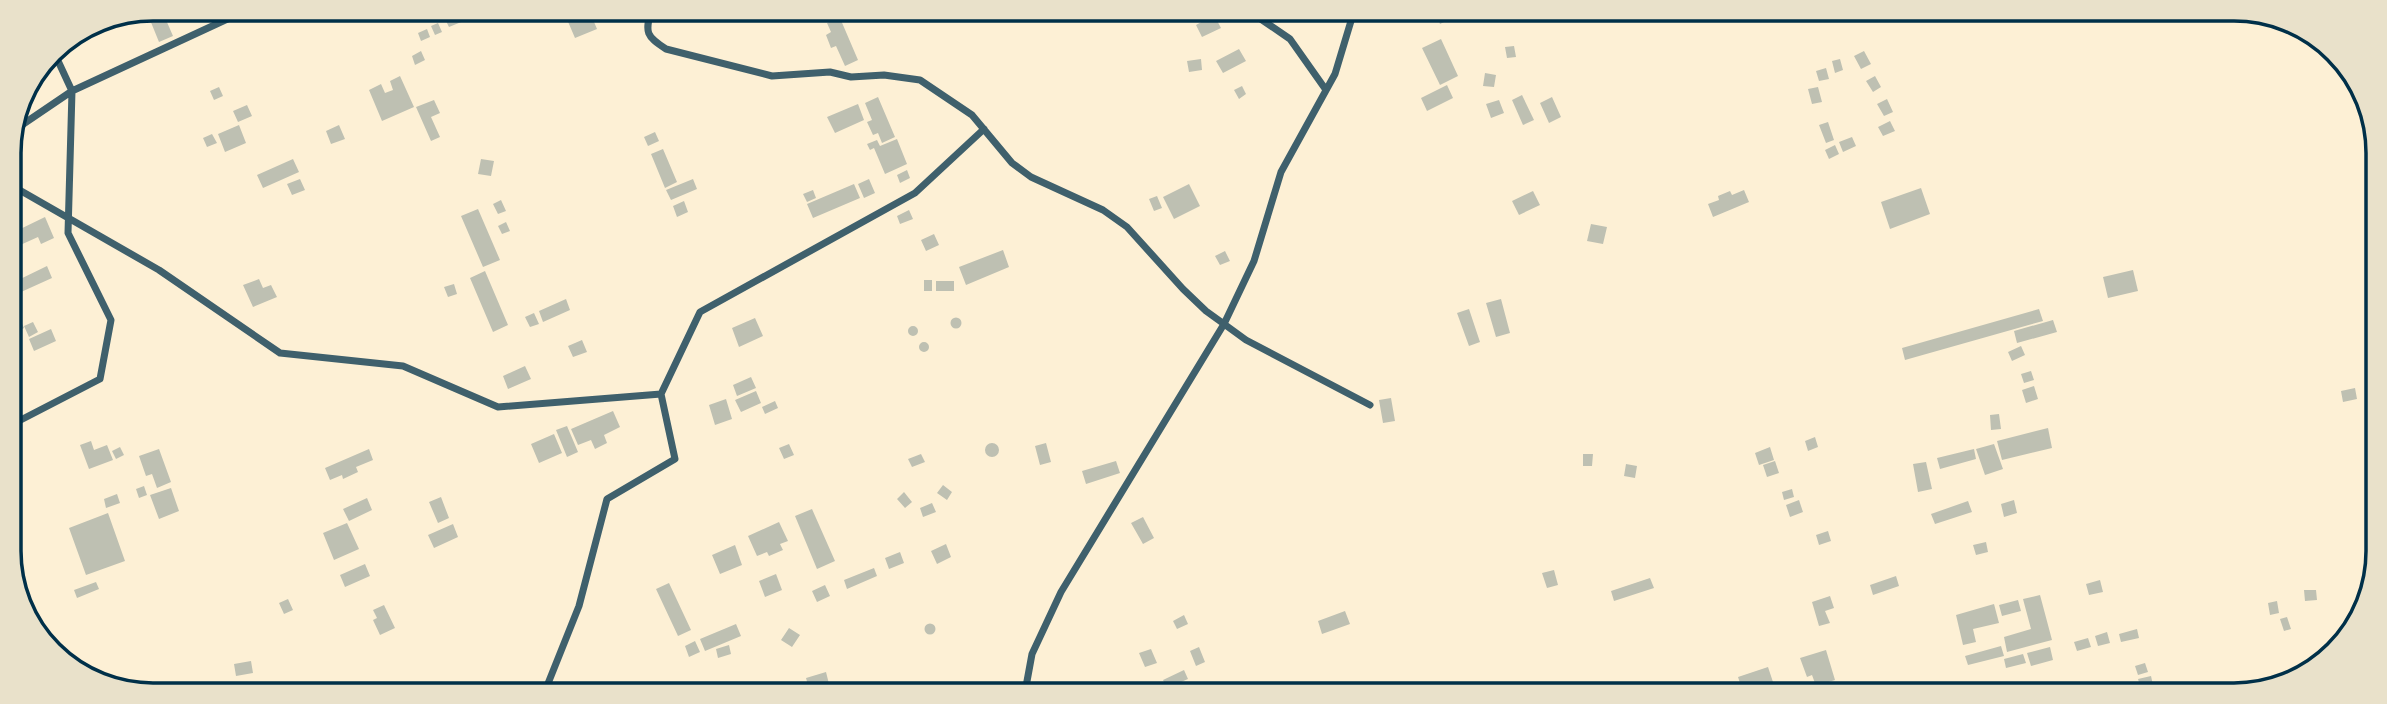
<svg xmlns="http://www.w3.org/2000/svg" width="2387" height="704" font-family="Poppins,sans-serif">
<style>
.building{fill:#bec0b2}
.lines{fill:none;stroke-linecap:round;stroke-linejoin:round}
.minor{stroke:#3f606c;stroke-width:7}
.rim{fill:none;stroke:#003049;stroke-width:3.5}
</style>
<rect width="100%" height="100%" fill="#fdf0d5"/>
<path class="building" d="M150,9H172L163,13L173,36L159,42L146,10Z
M462,9H468L471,18L449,27L444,17Z
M563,10H589L597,29L575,38Z
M1435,12H1447L1450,19L1440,24Z
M1214,15L1221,28L1202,37L1196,25Z
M840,18L858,60L845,66L836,46L831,48L826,35L831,32L827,23Z
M438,23L442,32L435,35L431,26Z
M427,29L430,37L421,41L418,33Z
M1441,39L1458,76L1440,85L1422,48Z
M1514,46L1516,57L1507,58L1505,47Z
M1239,49L1246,61L1223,73L1216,61Z
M421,51L425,60L415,65L412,56Z
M1864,51L1871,64L1861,69L1854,56Z
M1201,59L1202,70L1189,72L1187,61Z
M1840,59L1843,70L1835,73L1832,61Z
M1826,68L1829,79L1819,81L1816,71Z
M1485,73L1496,75L1494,87L1483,86Z
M400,76L414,107L382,121L369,90L381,84L385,93L393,90L390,81Z
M1875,76L1881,87L1873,92L1866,81Z
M1447,85L1453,98L1427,111L1421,98Z
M1242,86L1246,94L1239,99L1234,90Z
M219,87L223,96L214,100L210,91Z
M1818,87L1822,102L1812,104L1808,89Z
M1522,95L1534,120L1523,125L1512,100Z
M878,97L895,137L882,143L878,133L873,135L867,122L872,120L865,103Z
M1552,97L1561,117L1549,123L1540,103Z
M1887,99L1893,112L1884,116L1877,104Z
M434,100L440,113L431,117L440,137L431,141L416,107Z
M1499,100L1504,113L1491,118L1486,104Z
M858,104L864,120L835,133L827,117Z
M247,105L252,116L238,122L233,111Z
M1890,121L1895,131L1883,136L1878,127Z
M1828,122L1834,140L1826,143L1819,125Z
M239,125L246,143L225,152L218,134Z
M339,125L345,139L331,144L326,131Z
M655,132L659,141L648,146L644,137Z
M212,134L217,143L207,147L203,138Z
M1852,137L1856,146L1843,152L1839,142Z
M897,139L907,164L885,174L874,148L870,150L867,144L877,140L880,146Z
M1835,145L1839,154L1829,159L1825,150Z
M663,149L677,182L665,188L651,154Z
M293,159L299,172L263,188L257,175Z
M481,159L494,161L491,176L478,174Z
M907,170L910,178L900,183L897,175Z
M300,179L305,190L292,195L287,184Z
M693,179L697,189L671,200L666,190Z
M869,179L875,193L864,198L858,184Z
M854,184L860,198L813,218L807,204Z
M1189,184L1200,206L1174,219L1163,197Z
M1921,188L1930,214L1890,229L1881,202Z
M813,190L816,198L807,202L803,194Z
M1744,190L1749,202L1713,217L1708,204L1719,200L1718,196L1730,191L1732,195Z
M1533,191L1540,205L1519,215L1512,201Z
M1157,196L1162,208L1154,211L1149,199Z
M501,200L506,211L498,214L493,204Z
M684,201L688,212L677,217L673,206Z
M478,209L500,260L483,267L461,216Z
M909,210L913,219L900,224L897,216Z
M45,217L54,238L41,244L38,237L18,246L19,250L10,254V234Z
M506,222L510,231L502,234L498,226Z
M1591,224L1607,227L1603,244L1587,241Z
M934,234L939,245L926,251L921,240Z
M1003,250L1009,267L966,285L959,267Z
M1225,251L1230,261L1220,265L1215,256Z
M47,266L52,278L10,297V284Z
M2133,270L2138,291L2108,298L2103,277Z
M485,271L508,325L493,332L470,278Z
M259,279L263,288L271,285L277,297L253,307L243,285Z
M924,280H932V291H924Z
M936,281H954V291H936Z
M454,284L457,294L448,297L444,287Z
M10,298L24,328L13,334L10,327Z
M566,299L570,310L543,322L539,311Z
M1501,299L1510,333L1496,337L1486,303Z
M1469,309L1480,342L1469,346L1457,313Z
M2039,309L2043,321L1905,360L1902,348Z
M534,313L539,324L530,327L525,317Z
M950.5 323a5.5 5.5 0 1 1 11 0a5.5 5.5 0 1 1-11 0Z
M755,318L763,336L739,347L732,328Z
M2053,320L2057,332L2017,343L2014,331Z
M33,322L38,332L29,337L24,326Z
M908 331a5 5 0 1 1 10 0a5 5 0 1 1-10 0Z
M51,329L56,341L34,351L29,339Z
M582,340L587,352L573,357L568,346Z
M919 347a5 5 0 1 1 10 0a5 5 0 1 1-10 0Z
M2021,346L2025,355L2012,361L2008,352Z
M525,366L531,379L508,389L503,376Z
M2031,371L2034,380L2024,383L2021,374Z
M751,377L756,388L737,396L733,385Z
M2034,386L2038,399L2026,403L2022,390Z
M2355,388L2357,399L2343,402L2341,391Z
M756,391L761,403L741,412L735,400Z
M1391,398L1395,421L1383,423L1379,400Z
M726,399L732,419L715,425L709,405Z
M775,401L778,408L765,414L762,407Z
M613,411L620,427L604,435L607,443L595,449L591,440L578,445L571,429Z
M1999,414L2001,429L1991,430L1990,415Z
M567,426L578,452L567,457L556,430Z
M2048,428L2052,448L2002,460L1997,441Z
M554,434L562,453L539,463L531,444Z
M1815,437L1818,447L1808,451L1805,441Z
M91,441L94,450L107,445L113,460L89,469L80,445Z
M1046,443L1051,462L1040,465L1035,446Z
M985 450a7 7 0 1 1 14 0a7 7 0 1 1-14 0Z
M789,444L794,455L784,459L779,448Z
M1994,444L2003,469L1985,475L1976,449Z
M120,447L124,455L116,459L112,451Z
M1770,447L1774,460L1759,465L1755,453Z
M159,449L171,482L157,488L152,474L146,476L139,456Z
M369,449L373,460L356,467L358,472L343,479L342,475L330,480L325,468Z
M1974,449L1976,459L1940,469L1937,458Z
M921,454L925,462L912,467L908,459Z
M1583,454H1593L1592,466H1583Z
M1116,461L1120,473L1086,484L1082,471Z
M1775,461L1779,473L1767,477L1763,465Z
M1926,462L1932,489L1918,492L1913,464Z
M1626,464L1637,466L1635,478L1624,476Z
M943,485L952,492L947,500L937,493Z
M144,486L147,495L139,498L136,489Z
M171,488L179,511L159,519L150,495Z
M1792,489L1794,497L1784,500L1782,492Z
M904,492L912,502L905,508L897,499Z
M117,494L120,503L106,508L104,499Z
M441,497L449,518L438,523L429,502Z
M367,498L372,510L349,521L343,509Z
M1799,500L1803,512L1790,517L1786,505Z
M2014,500L2017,513L2004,517L2001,504Z
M1968,501L1972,512L1935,524L1931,514Z
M932,503L936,512L923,517L920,508Z
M812,509L835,561L817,569L795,516Z
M108,513L125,561L86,575L69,528Z
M1143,517L1154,538L1143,544L1131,523Z
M779,522L788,541L780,544L783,550L769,556L767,552L757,556L748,536Z
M347,523L359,549L334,560L323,533Z
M453,524L458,537L434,548L428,535Z
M1828,531L1831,541L1819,545L1816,535Z
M1986,542L1988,552L1976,555L1973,545Z
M946,544L951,557L937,564L931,551Z
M735,545L742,565L720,574L712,555Z
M900,552L904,563L889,569L885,558Z
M365,564L370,576L345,587L340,575Z
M874,568L877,576L847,589L844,580Z
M1554,570L1558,585L1547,588L1542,573Z
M776,574L782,590L765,597L759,581Z
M1896,576L1899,586L1873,595L1870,585Z
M1650,578L1654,588L1614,601L1611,591Z
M2100,580L2103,592L2089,595L2086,584Z
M96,582L99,589L77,598L74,590Z
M669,583L691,630L678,636L656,589Z
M825,585L830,596L817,602L812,591Z
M2304,590H2316L2317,600L2305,601Z
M2040,595L2052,640L2007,652L2004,637L2031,629L2023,599Z
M1830,596L1834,608L1825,611L1830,623L1819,626L1812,602Z
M288,599L293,610L284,614L279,603Z
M2018,600L2021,611L2002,616L1999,605Z
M2277,601L2279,613L2270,615L2268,603Z
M1994,604L1999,623L1973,629L1976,642L1963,645L1956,615Z
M384,605L395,628L380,635L373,620L377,618L373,610Z
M1345,611L1350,624L1322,634L1318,621Z
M1184,615L1188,624L1177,629L1173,621Z
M2287,617L2291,629L2284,631L2280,619Z
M924.5 629a5.5 5.5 0 1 1 11 0a5.5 5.5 0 1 1-11 0Z
M736,624L741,636L705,651L700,639Z
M789,628L800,635L792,647L781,640Z
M2137,629L2139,638L2121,642L2119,634Z
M2107,632L2110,643L2098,646L2095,636Z
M2088,638L2091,647L2077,651L2074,642Z
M695,641L700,652L689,657L685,646Z
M729,645L731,654L718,658L716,649Z
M2001,646L2004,656L1968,665L1965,656Z
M1199,647L1205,662L1196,666L1190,651Z
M2050,647L2053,660L2031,666L2027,653Z
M1151,649L1157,663L1145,667L1139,653Z
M1826,650L1835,680L1816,686L1812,675L1807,677L1800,658Z
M2023,654L2026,663L2006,668L2004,659Z
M251,661L253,673L236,676L234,664Z
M2145,663L2148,672L2138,675L2135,666Z
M1768,667L1773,682L1743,692L1738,677Z
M1184,670L1188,679L1167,688L1163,680Z
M826,672L831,692H810L806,678Z
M2151,676L2153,685L2141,689L2138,679Z
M634,682L639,692L617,691Z"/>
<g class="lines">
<path class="minor" d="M651,10C645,33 646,36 666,49L772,76L830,72L851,77L884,75L920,80L972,115L1012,163L1031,177L1103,210L1127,227L1183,289L1206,311L1224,324L1246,340L1370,405
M1249,11L1290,39L1326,90
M53,50L72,91L249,9
M13,131L72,91
M9,184L159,270L280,353L403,366L498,407L661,394
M11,425L100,379L111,320L68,233L72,91
M545,691L579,606L607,499L675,459L661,394L700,312L915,193L984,129
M1025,692L1032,654L1061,592L1224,324L1254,261L1281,172L1335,74L1354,11"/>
</g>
<path d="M0 0H2387V704H0ZM153 21H2234A132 132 0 0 1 2366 153V551A132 132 0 0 1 2234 683H153A132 132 0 0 1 21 551V153A132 132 0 0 1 153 21Z" fill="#e9e1ca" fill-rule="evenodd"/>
<path class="rim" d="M153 21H2234A132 132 0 0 1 2366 153V551A132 132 0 0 1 2234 683H153A132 132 0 0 1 21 551V153A132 132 0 0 1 153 21Z"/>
</svg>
